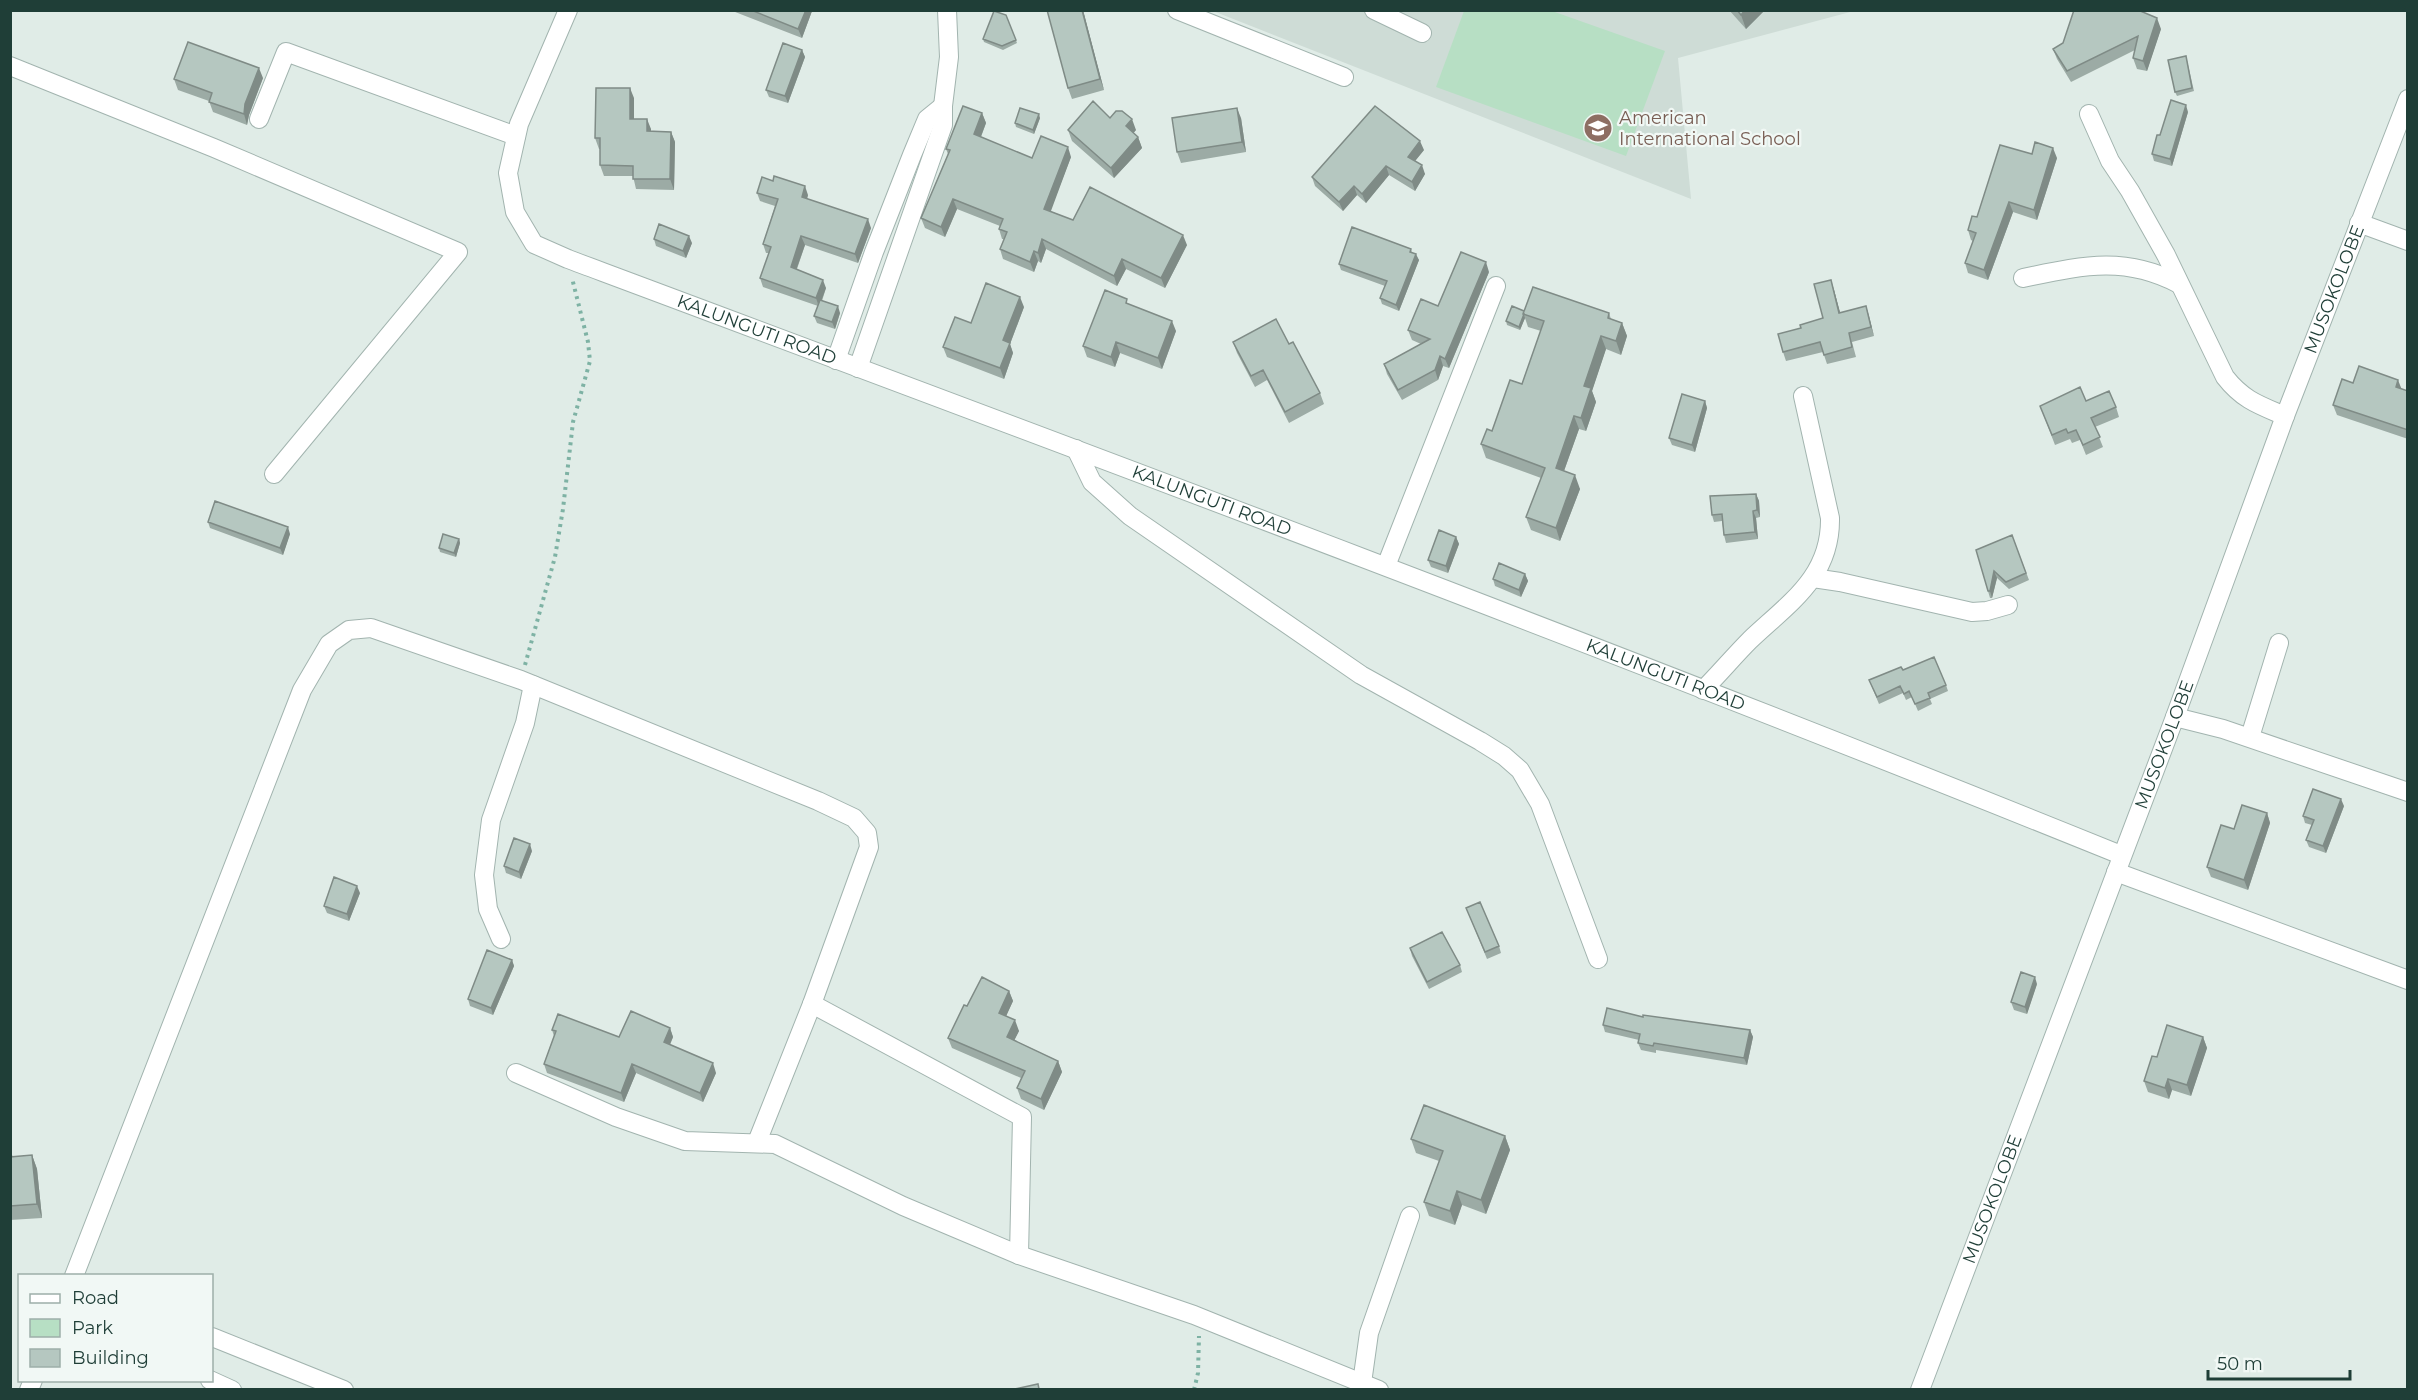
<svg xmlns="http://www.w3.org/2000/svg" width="2418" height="1400" font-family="Montserrat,sans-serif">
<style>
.built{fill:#cedcd6}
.green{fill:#b7dfc4}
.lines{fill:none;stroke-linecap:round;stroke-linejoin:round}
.minor-casing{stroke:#a2b4af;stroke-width:20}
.path{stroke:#7eb2a4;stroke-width:4;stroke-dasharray:3 4.5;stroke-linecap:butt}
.minor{stroke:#fff;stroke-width:18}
.wall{fill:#9caba5}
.shaded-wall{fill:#7f8b86}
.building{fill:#b5c7c0;stroke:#7f8b86;stroke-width:1.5}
.labels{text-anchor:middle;stroke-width:4.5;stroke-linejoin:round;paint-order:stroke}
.education-label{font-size:18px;fill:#785e54;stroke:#f1f8f5;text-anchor:start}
.street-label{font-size:18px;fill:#1f3e37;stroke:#f1f8f5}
</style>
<rect width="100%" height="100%" fill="#e0ece7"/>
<path class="built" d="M1213,11H1854L1678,58L1691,199Z"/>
<path class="green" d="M1464,11H1552L1665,51L1626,156L1436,87Z"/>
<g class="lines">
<g class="minor-casing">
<g id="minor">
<path id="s1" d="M568,10L519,124L508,173L515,212L534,244L568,259C1087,453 1607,647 2121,855"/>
<path d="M1177,10L1344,77"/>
<path d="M1374,10L1422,33"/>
<path d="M10,66L214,148L458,252L274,474"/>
<path d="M2089,114L2110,161L2130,191L2166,255L2225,377C2243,400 2259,405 2285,416"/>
<path d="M259,119L286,52L516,136"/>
<path d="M2359,223L2408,241"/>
<path d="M2023,278C2081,266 2124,255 2179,284"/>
<path d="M836,360L874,252L912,155L927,119L943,106"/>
<path d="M858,368L943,125V106L949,57L947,10"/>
<path d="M1076,449L1092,482L1130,516L1361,675L1480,741L1504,756L1520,770L1540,804L1598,959"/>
<path d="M1386,566L1496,286"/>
<path d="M1813,578L1840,582L1972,612L1987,611L2008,605"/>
<path d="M1703,690C1719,674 1734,656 1750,640C1789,603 1831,577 1830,518L1803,396"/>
<path d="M2175,717L2223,729L2408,792"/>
<path d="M2250,737L2279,643"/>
<path d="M2116,872L2408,980"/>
<path d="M501,939L488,909L484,875L491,820L525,723L533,685"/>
<path d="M812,1004L1022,1117L1019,1255"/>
<path d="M516,1073L616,1117L685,1141L775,1144L903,1206L1019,1255L1194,1315L1379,1390"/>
<path d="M74,1276L302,690L329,644L349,630L371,628L521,680L818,801L854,818L867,833L869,847L812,1004L757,1142"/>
<path d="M212,1337L344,1390"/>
<path d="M210,1380L232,1390"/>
<path d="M1362,1383L1369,1333L1410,1216"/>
<path d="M29,1390L33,1380"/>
<path id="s2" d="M1920,1390L2175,717L2285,416L2408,99"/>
</g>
</g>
<path class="path" d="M525,665L555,557L563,509L573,422L590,361L588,342L572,278
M1194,1390L1198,1373L1199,1336"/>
<use href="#minor" class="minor"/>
</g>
<path class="wall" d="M730,10H812V11L802,38Z
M1083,10L1104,90L1072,99L1068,88Z
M1729,10H1765L1746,29Z
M1006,15L1017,43L1003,50L984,42L983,39Z
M2161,29L2147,71L2137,69L2133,58L2135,50L2071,82L2057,59L2053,49Z
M802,50L805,57L788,103L769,97L766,90Z
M2186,56L2194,91L2177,96L2175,92Z
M263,78L249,115L247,125L213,112L209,101L178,90L174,79Z
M634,98V119L651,129V131L671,132L675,142L674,190L636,189L633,176H604L600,165V149H599L595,138Z
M2188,112L2172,166L2154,161L2152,154L2160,135Z
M982,113L986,123L981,137L1032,158L1071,157L1050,211L1073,220L1187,245L1165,288L1126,269L1117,286L1046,249L1041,263L1038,261L1034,272L1003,259L1000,249L1004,239H1002L999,229L1000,226L957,209L945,237L925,228L921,218L948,154L946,149Z
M1040,118L1034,134L1016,127L1015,123Z
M1110,118L1136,130L1133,133L1138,137L1142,148L1114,178L1072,141L1068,130Z
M1241,118L1246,152L1181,163L1177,152Z
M1424,150L1415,161L1425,174L1415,191L1389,175L1366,203L1357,195L1343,211L1315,186L1312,177Z
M2032,154L2057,158L2037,220L2013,212L1988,280L1968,273L1965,263L1973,241L1971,240L1968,230L1977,217Z
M757,193L808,195L807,199L871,228L858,263L805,245L797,269L826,288L822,301L840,313L835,329L817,323L814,316L818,306L763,287L760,278L769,253H766L763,244L775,206L760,201Z
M654,239L692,243L686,258L656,246Z
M1411,249L1412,253L1419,260L1399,311L1382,304L1380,298L1385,286L1341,270L1339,264Z
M1489,272L1449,368L1443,366L1438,380L1402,400L1387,374L1384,364L1421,344L1412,340L1408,330L1438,306Z
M1834,290L1840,313L1866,306L1874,336L1852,342L1856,357L1827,364L1823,352L1786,361L1783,352L1801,328L1823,318Z
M1130,305L1176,331L1162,369L1120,353L1115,367L1087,357L1083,346Z
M1024,307L1010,344L1013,353L1004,379L947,357L943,347L971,323Z
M1524,311L1609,313L1611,319L1622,323L1627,336L1621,355L1606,349L1592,391L1596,402L1586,431L1579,429L1564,471L1580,489L1560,541L1531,530L1526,517L1541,478L1486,458L1481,444L1492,431L1522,384L1541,331L1528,327L1525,318L1520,330L1507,325L1506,321Z
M1233,342L1289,344L1320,393L1324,404L1289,423L1267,380L1255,387L1237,353Z
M2353,383L2402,390L2408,391V439L2337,415L2333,405Z
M1705,401L1707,408L1695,452L1672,445L1669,438Z
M2086,401L2116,407L2119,417L2095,427L2103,447L2086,455L2080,440L2072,443L2070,439L2055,445L2040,406Z
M1756,494L1759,501L1760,517L1756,518L1758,539L1726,543L1724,535L1722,521L1714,522L1712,515Z
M208,522L290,534L283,555L210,528Z
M2012,535L2029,580L2009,589L1997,578L1992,598H1990L1976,550Z
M1456,537L1459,544L1448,573L1431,567L1428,560Z
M459,539L460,543L456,557L440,552L439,548Z
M1525,574L1528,581L1521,597L1495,586L1493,579Z
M1903,670L1946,685L1948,691L1930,699L1932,704L1918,711L1912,697L1906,700L1903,693L1879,704L1869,680Z
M2344,806L2326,853L2309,847L2306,840L2312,825L2305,823L2303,816Z
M2267,813L2270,823L2248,890L2211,877L2207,867L2234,829Z
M532,851L521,879L506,873L504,866Z
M360,893L349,921L327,913L324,906Z
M1469,915L1499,946L1501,953L1487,959Z
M1410,948L1460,965L1462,972L1429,989L1412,956Z
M512,960L514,966L493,1015L470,1006L468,999Z
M2037,984L2027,1014L2014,1010L2011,1002Z
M1009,991L1013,1001L1006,1016L1019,1031L1014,1040L1058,1061L1062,1072L1044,1110L1021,1099L1017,1088L1021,1078L952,1048L948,1038L967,1006Z
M1643,1017L1750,1030L1753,1037L1747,1065L1656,1050V1053L1641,1050L1638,1043L1639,1040L1605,1032L1603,1025Z
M670,1028L673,1037L670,1045L716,1073L703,1102L636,1073L624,1102L547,1073L544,1064L554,1036L552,1030L619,1037Z
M2203,1037L2207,1048L2191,1096L2172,1090L2169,1099L2148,1092L2144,1081L2157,1057Z
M1505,1136L1510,1150L1486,1214L1462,1205L1455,1225L1429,1216L1424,1202L1439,1161L1416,1153L1411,1139Z
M10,1150L13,1157L32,1155L37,1169L42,1218L10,1220Z"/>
<path class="shaded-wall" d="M806,10L812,11L802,38L798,29Z
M1082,10H1083L1104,90L1100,79Z
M1745,10H1765L1746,29L1741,15Z
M2157,18L2161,29L2147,71L2143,61Z
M802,50L805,57L788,103L785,96Z
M259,68L263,78L249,115L247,125L244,114L245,104Z
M630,88L634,98V129L630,119Z
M2186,105L2188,112L2172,166L2170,159Z
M1237,108L1241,118L1246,152L1242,142Z
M982,113L986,123L978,144L974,134Z
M1039,114L1040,118L1034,134L1033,130Z
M647,119L651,129V142L647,131Z
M1132,119L1136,130L1130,137L1126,126Z
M671,132L675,142L674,190L670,179Z
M1138,137L1142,148L1114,178L1111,168Z
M1420,141L1424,150L1411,166L1408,157Z
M1068,147L1071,157L1048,219L1044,209Z
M2053,148L2057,158L2037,220L2034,210Z
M1422,165L1425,174L1415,191L1412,182Z
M1386,166L1389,175L1366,203L1362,194Z
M805,186L808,195L805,205L802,197Z
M1354,186L1357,195L1343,211L1339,202Z
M953,199L957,209L945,237L941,227Z
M2009,202L2013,212L1988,280L1984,270Z
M868,219L871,228L858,263L855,254Z
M1183,235L1187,245L1165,288L1161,278Z
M689,236L692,243L686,258L683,251Z
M801,236L805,245L794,276L791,267Z
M1042,239L1046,249L1041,263L1038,253Z
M1034,251L1038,261L1034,272L1030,262Z
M1416,254L1419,260L1399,311L1396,305Z
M1122,259L1126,269L1117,286L1114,276Z
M1486,262L1489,272L1449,368L1445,359Z
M823,280L826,288L819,307L816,298Z
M1831,280L1834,290L1843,323L1839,313Z
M1020,297L1024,307L1010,344L1013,353L1004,379L1000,368L1003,340Z
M838,306L840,313L835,329L832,322Z
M1866,306L1869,316L1874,336L1871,327Z
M1524,315L1525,318L1520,330L1519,327Z
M1172,321L1176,331L1162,369L1158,358Z
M1622,323L1627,336L1621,355L1616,341Z
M1601,336L1606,349L1592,391L1596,402L1586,431L1581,418L1584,386Z
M1116,342L1120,353L1115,367L1111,357Z
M1440,356L1443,366L1438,380L1435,370Z
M2398,380L2402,390L2396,387Z
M1705,401L1707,408L1695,452L1692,445Z
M1574,416L1579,429L1560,482L1556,468Z
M1575,475L1580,489L1560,541L1556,528Z
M1756,494L1759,501L1760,517L1757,510Z
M1753,511L1756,518L1758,539L1755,532Z
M288,527L290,534L283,555L280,548Z
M1456,537L1459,544L1448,573L1446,566Z
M459,539L460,543L456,557L454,553Z
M1994,571L1997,578L1992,598L1990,591Z
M1525,574L1528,581L1521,597L1519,590Z
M2341,799L2344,806L2326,853L2323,846Z
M2267,813L2270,823L2248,890L2244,880Z
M530,844L532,851L521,879L519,872Z
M357,886L360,893L349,921L347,914Z
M512,960L514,966L493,1015L491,1008Z
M2035,977L2037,984L2027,1014L2025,1007Z
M1009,991L1013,1001L1003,1023L999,1013Z
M1015,1020L1019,1031L1011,1047L1007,1037Z
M670,1028L673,1037L667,1051L664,1042Z
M1750,1030L1753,1037L1747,1065L1744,1058Z
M2203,1037L2207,1048L2191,1096L2187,1085Z
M1058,1061L1062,1072L1044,1110L1041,1099Z
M713,1063L716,1073L703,1102L700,1093Z
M632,1064L636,1073L624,1102L621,1093Z
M2168,1079L2172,1090L2169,1099L2165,1088Z
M1505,1136L1510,1150L1486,1214L1481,1200Z
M32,1155L37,1169L42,1218L37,1204Z
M1457,1191L1462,1205L1455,1225L1450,1211Z"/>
<path class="building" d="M751,10H806L798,29Z
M1047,10H1082L1100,79L1068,88Z
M1737,10H1745L1741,15Z
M2074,10H2138L2157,18L2143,61L2133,58L2138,36L2067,71L2053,49L2063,43Z
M994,11L1006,15L1016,40L1002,46L983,39Z
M188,42L259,68L245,104L244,114L209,102L212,93L174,79Z
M783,43L802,50L785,96L766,90Z
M2186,56L2192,88L2175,92L2168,60Z
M596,88H630V119H647V131L671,132L670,179H633V166L600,165V138H595Z
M2171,100L2186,105L2170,159L2152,154L2157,135H2160Z
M1093,101L1110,118L1116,111H1122L1132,119L1126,126L1138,137L1111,168L1068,130Z
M963,106L982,113L974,134L1032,158L1041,136L1068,147L1044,209L1073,220L1090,187L1183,235L1161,278L1122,259L1114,276L1042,239L1038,253L1034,251L1030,262L1000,249L1007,232L999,229L1003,219L953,199L941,227L921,218L950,150L946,149Z
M1375,106L1420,141L1408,157L1422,165L1412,182L1386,166L1362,194L1354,186L1339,202L1312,177Z
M1020,108L1039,114L1033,130L1015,123Z
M1237,108L1242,142L1177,152L1172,118Z
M2035,142L2053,148L2034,210L2009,202L1984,270L1965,263L1976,233L1968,230L1972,216L1977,217L2000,145L2032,154Z
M774,176L805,186L802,197L868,219L855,254L801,236L791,267L823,280L816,298L760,278L771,247L763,244L778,199L757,193L762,177L773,181Z
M659,224L689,236L683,251L654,239Z
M1352,227L1411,249L1410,252L1416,254L1396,305L1380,298L1387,281L1339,264Z
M1461,252L1486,262L1445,359L1440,356L1435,370L1398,390L1384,364L1430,339L1408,330L1421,299L1438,306Z
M1831,280L1839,313L1866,306L1871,327L1849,333L1852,347L1824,355L1820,342L1783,352L1778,334L1801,328L1800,325L1823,318L1814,284Z
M986,283L1020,297L1003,340L1010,343L1000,368L943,347L955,317L971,323Z
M1533,287L1609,313L1608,318L1622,323L1616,341L1601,336L1584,386L1591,388L1581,418L1574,416L1556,468L1575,475L1556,528L1526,517L1545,468L1481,444L1487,429L1492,431L1510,380L1522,384L1544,321L1523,314Z
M1105,290L1127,299L1126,303L1172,321L1158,358L1116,342L1111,357L1083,346Z
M820,300L838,306L832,322L814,316Z
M1512,306L1524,311L1523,314H1524L1519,327L1506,321Z
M1276,319L1289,344L1293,342L1320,393L1285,412L1263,370L1251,376L1233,342Z
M2359,366L2398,380L2396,387L2408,391V430L2333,405L2342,379L2353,383Z
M2080,387L2086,401L2109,391L2116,407L2091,418L2100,437L2083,445L2076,430L2068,433L2066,429L2052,435L2040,406Z
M1682,394L1705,401L1692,445L1669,438Z
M1756,494L1757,510L1753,511L1755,532L1724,535L1722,514L1712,515L1710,496Z
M215,501L288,527L280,548L208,522Z
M1439,530L1456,537L1446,566L1428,560Z
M443,534L459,539L454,553L439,548Z
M2012,535L2026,573L2006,582L1994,571L1990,591H1988L1976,550Z
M1499,563L1525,574L1519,590L1493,579Z
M1934,657L1946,685L1928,693L1930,698L1915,704L1909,691L1904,694L1900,686L1877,697L1869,680L1901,667L1903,670Z
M2313,789L2341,799L2323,846L2306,840L2314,820L2303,816Z
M2242,805L2267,813L2244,880L2207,867L2221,825L2234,829Z
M514,838L530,844L519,872L504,866Z
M334,877L357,886L347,914L324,906Z
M1480,902L1499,946L1485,952L1466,908Z
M1442,932L1460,965L1427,982L1410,948Z
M487,950L512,960L491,1008L468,999Z
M2021,972L2035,977L2025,1007L2011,1002Z
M982,977L1009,991L999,1013L1015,1020L1007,1037L1058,1061L1041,1099L1017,1088L1025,1071L948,1038L964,1005L967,1006Z
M1607,1008L1643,1017V1015L1750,1030L1744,1058L1654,1043L1653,1046L1638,1043L1640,1034L1603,1025Z
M631,1011L670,1028L664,1042L713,1063L700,1093L632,1064L621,1093L544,1064L556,1031L552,1030L558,1014L619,1037Z
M2167,1025L2203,1037L2187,1085L2168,1079L2165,1088L2144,1081L2152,1056L2157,1057Z
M1424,1105L1505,1136L1481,1200L1457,1191L1450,1211L1424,1202L1443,1151L1411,1139Z
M32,1155L37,1204L10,1206V1157Z
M1038,1384L1039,1389H1015Z"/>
<defs>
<g id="school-disc" transform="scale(1.5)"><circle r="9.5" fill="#8d6e63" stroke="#f1f8f5"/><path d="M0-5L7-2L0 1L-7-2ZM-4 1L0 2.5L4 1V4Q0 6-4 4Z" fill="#fff"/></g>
</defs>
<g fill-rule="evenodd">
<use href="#school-disc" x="1598" y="128"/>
</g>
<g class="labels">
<g class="education-label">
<text x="1619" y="124">American<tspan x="1619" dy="21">International School</tspan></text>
</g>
<g class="street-label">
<text dy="6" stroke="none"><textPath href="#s2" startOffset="1176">MUSOKOLOBE</textPath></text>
<text dy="6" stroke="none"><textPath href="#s1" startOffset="490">KALUNGUTI ROAD</textPath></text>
<text dy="6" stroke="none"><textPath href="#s1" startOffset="976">KALUNGUTI ROAD</textPath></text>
<text dy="6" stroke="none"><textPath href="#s1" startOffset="1462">KALUNGUTI ROAD</textPath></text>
<text dy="6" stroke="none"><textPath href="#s2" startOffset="690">MUSOKOLOBE</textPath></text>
<text dy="6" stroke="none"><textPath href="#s2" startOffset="204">MUSOKOLOBE</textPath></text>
</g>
</g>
<rect width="2418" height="1400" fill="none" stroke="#1f3e37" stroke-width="24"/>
<rect x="18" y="1274" width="195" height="108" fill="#f1f8f5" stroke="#9daea9" stroke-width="1.5"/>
<rect x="30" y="1294" width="30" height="9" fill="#ffffff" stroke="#9daea9" stroke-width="1.5"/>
<text x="72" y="1304" font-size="18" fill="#1f3e37">Road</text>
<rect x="30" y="1319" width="30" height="18" fill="#b7dfc4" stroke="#9daea9" stroke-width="1.5"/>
<text x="72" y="1334" font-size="18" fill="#1f3e37">Park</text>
<rect x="30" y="1349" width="30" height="18" fill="#b5c7c0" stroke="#9daea9" stroke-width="1.5"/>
<text x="72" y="1364" font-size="18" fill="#1f3e37">Building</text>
<path d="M2208 1370v9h142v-9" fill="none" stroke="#1f3e37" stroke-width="3"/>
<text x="2217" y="1370" font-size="18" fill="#1f3e37" stroke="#f1f8f5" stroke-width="4.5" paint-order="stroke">50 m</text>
</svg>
